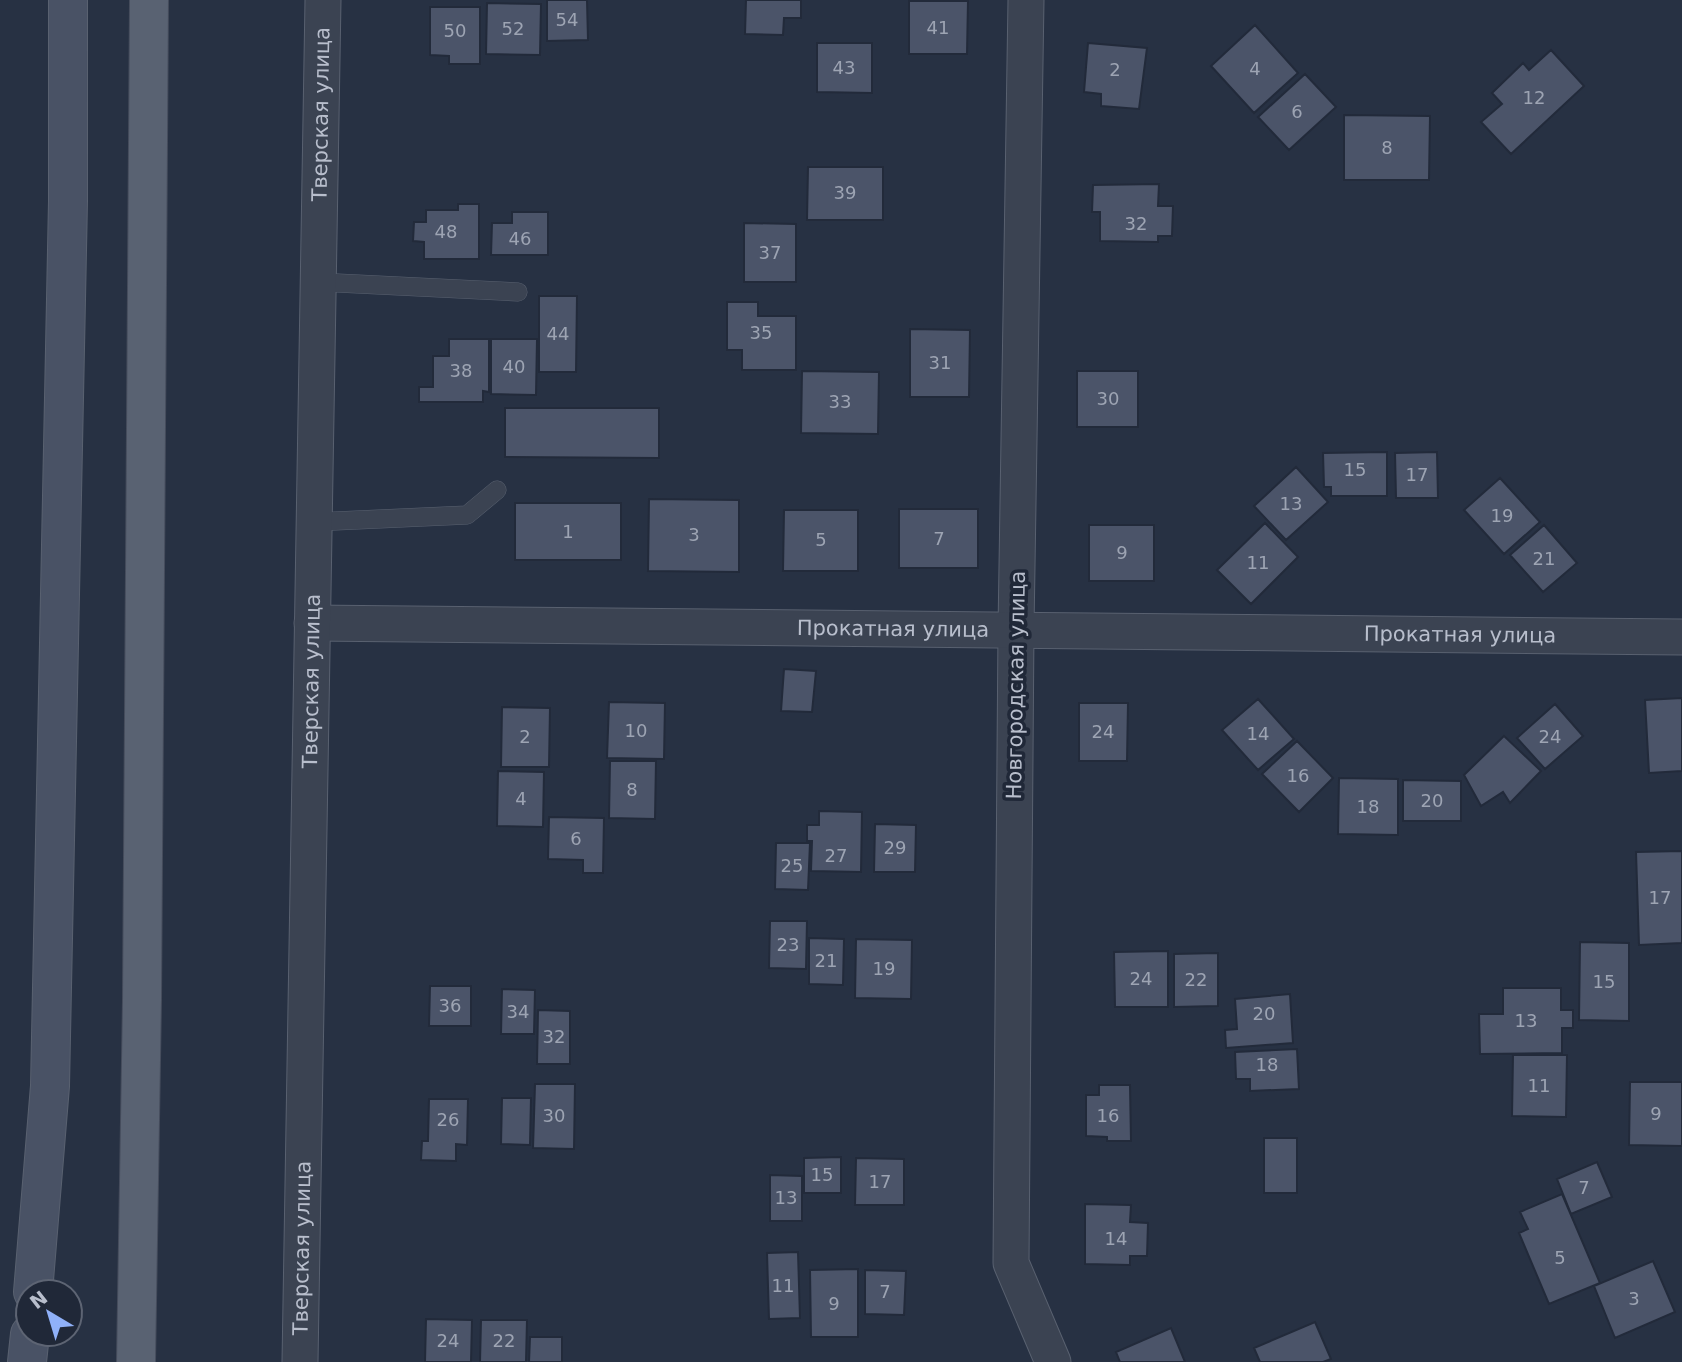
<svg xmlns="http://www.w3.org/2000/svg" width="1682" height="1362" font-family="'DejaVu Sans',sans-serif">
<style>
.building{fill:#4b5469;stroke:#222a3a;stroke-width:2}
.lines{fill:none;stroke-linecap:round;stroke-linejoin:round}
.service-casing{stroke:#596170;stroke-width:19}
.minor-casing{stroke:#596170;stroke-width:37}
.secondary-casing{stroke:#596170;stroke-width:40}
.primary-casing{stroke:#454c5c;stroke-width:40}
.service{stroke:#3b4352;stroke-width:18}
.minor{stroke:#3b4352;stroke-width:35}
.secondary{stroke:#495265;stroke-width:38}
.primary{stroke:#596272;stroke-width:38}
.labels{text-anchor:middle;stroke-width:7;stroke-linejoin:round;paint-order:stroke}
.number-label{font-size:18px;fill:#9da4b3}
.street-label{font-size:21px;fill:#b8becc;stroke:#202838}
</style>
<rect width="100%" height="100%" fill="#273143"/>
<path class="building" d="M547,0H587L588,40L547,41Z
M746,0H801V18H784L783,35L745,34Z
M909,1H968L967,54H909Z
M487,3L541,4L540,55L486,54Z
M430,7H480V64H449V56L430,55Z
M1255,25L1298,73L1254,113L1211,66Z
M817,43H872V93L817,92Z
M1088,43L1147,48L1139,109L1101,106V94L1084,92Z
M1551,50L1584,86L1511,154L1481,122L1502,104L1492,93L1523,63L1529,70Z
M1305,74L1336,107L1289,150L1258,117Z
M1344,115L1430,116L1429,180H1344Z
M808,167H883V220H807Z
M1159,184L1158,206H1173L1172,236H1158V242L1100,241V212H1092L1093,185Z
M458,204H479V259H424V242L413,241L414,222H426V210H458Z
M512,212H548V255H491L492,223H512Z
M744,223L796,224V282H744Z
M539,296H577L576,372H539Z
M727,302H758V316H796V370H742V350H727Z
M910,329L970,330L969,397H910Z
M449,339H489V392L483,391V402H419V387H433V356H449Z
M491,339H537L536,395L491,394Z
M802,371L879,372L878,434L801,433Z
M1077,371H1138V427H1077Z
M505,408H659V458L505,457Z
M1387,452V496H1331V487H1324L1323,453Z
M1437,452L1438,498H1396L1395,453Z
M1296,467L1328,502L1286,540L1254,506Z
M1500,478L1540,522L1504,554L1464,510Z
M649,499L739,500V572L648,571Z
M515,503H621V560H515Z
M899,509H978V568H899Z
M784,510H858V571H783Z
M1265,523L1298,557L1251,604L1217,570Z
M1089,525H1154V581H1089Z
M1544,525L1577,563L1543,592L1510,555Z
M784,669L816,671L812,712L781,711Z
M1682,698V771L1649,773L1645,700Z
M1258,699L1294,739L1258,770L1222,730Z
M609,702L665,703L664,759L607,758Z
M1079,703H1128L1127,761H1079Z
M1555,704L1583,736L1545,769L1517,738Z
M502,707L550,708L549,767H501Z
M1504,736L1541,771L1510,803L1503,792L1481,806L1464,775Z
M1297,741L1333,778L1299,812L1262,774Z
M610,761H656L655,819L609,818Z
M498,771L544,772L543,827L497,826Z
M1339,778L1398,779V835L1338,834Z
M1403,780L1461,781V821H1403Z
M819,811L862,812L861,872L811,871L812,841H807V825H819Z
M549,817L604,818L603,873H583V860L548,859Z
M875,824L916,825L915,872H874Z
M776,843H810L808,890L775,889Z
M1682,851V943L1639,945L1636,852Z
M770,921H807L806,969L769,968Z
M809,938L844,939L843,985L809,984Z
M856,939L912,940L911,999L855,998Z
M1580,942L1629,943V1021L1579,1020Z
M1168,951V1007H1115L1114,952Z
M1218,953V1006L1174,1007V954Z
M430,986H471V1026H429Z
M1503,988H1561V1010H1573V1028H1562V1053L1480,1054L1479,1014H1503Z
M502,989L535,990L534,1034H501Z
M1290,994L1293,1043L1226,1048L1225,1030L1237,1029L1235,999Z
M538,1010L570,1011V1064H537Z
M1297,1049L1299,1089L1250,1091V1079H1236L1235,1052Z
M1513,1055H1567L1566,1117L1512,1116Z
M1630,1082H1682V1146L1629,1145Z
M535,1084H575L574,1149L533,1148Z
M1099,1085H1130L1131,1141H1107V1137L1086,1136V1095H1099Z
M502,1098H531L530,1145L501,1144Z
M429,1099H468L467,1145L456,1144V1161L421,1160L422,1141H428Z
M1264,1138H1297V1193H1264Z
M841,1157V1193H804V1158Z
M856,1158L904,1159V1205H855Z
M1597,1162L1612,1197L1571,1214L1557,1179Z
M770,1175L802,1176V1221H770Z
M1562,1194L1600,1283L1549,1304L1519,1233L1528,1229L1520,1212Z
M1085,1204L1131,1205L1130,1222L1148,1223L1147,1256H1130V1265L1085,1264Z
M798,1252L800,1318L769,1319L767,1253Z
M1653,1261L1675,1312L1615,1338L1594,1286Z
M858,1269V1337H811L810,1270Z
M865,1270L906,1271L904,1315L865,1314Z
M426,1319L472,1320L471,1362H425Z
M481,1320H527L526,1362H480Z
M1315,1322L1331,1359L1323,1362H1260L1254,1348Z
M1171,1328L1185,1362H1120L1116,1352Z
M530,1337H562V1362H529Z"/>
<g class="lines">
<g class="service-casing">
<path id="service" d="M317,282L518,292
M313,522L467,515L497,490"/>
</g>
<g class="minor-casing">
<g id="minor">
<path d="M1026,0L1016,629L1011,1263L1053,1362"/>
<path id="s1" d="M312,623L1682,637"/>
<path id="s2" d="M300,1362L323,0"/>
</g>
</g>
<g class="secondary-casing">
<path id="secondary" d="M33,1292L50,1086L68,201V0
M27,1362L30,1334"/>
</g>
<g class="primary-casing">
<path id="primary" d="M136,1362L142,1000L149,0"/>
</g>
<use href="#service" class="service"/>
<use href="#minor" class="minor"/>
<use href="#secondary" class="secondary"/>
<use href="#primary" class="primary"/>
</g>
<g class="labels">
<g class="number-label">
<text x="567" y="26">54</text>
<text x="938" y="34">41</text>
<text x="513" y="35">52</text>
<text x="455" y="37">50</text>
<text x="844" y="74">43</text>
<text x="1255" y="75">4</text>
<text x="1115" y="76">2</text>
<text x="1534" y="104">12</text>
<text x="1297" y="118">6</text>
<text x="1387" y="154">8</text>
<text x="845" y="199">39</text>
<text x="1136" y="230">32</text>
<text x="446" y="238">48</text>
<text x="520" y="245">46</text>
<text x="770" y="259">37</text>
<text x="761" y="339">35</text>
<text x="558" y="340">44</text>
<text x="940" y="369">31</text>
<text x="514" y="373">40</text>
<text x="461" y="377">38</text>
<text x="1108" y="405">30</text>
<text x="840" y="408">33</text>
<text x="1355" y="476">15</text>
<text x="1417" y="481">17</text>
<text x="1291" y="510">13</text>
<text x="1502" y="522">19</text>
<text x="568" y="538">1</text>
<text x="694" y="541">3</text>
<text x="939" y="545">7</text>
<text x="821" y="546">5</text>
<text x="1122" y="559">9</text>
<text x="1544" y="565">21</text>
<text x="1258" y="569">11</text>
<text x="636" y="737">10</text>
<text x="1103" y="738">24</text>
<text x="1258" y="740">14</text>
<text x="525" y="743">2</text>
<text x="1550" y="743">24</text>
<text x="1298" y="782">16</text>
<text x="632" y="796">8</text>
<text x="521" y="805">4</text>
<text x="1432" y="807">20</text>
<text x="1368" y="813">18</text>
<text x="576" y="845">6</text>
<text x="895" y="854">29</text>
<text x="836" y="862">27</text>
<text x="792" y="872">25</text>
<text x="1660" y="904">17</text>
<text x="788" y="951">23</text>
<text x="826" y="967">21</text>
<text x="884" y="975">19</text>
<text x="1141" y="985">24</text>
<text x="1196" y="986">22</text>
<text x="1604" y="988">15</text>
<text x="450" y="1012">36</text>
<text x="518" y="1018">34</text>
<text x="1264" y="1020">20</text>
<text x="1526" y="1027">13</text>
<text x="554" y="1043">32</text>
<text x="1267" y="1071">18</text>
<text x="1539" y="1092">11</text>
<text x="1656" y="1120">9</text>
<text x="554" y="1122">30</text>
<text x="1108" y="1122">16</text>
<text x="448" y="1126">26</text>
<text x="822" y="1181">15</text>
<text x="880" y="1188">17</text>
<text x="1584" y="1194">7</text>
<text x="786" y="1204">13</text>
<text x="1116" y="1245">14</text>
<text x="1560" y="1264">5</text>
<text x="783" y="1292">11</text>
<text x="885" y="1298">7</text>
<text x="1634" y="1305">3</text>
<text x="834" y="1310">9</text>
<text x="448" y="1347">24</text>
<text x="504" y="1347">22</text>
</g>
<g class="street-label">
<text dy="7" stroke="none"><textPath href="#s2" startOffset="1248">Тверская улица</textPath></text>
<text dy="7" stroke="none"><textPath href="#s1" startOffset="581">Прокатная улица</textPath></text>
<text dy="7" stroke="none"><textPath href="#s1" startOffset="1148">Прокатная улица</textPath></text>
<text dy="7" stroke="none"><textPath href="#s2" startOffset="681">Тверская улица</textPath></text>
<text transform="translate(1016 685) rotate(-89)" y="7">Новгородская улица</text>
<text dy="7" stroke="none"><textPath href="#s2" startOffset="114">Тверская улица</textPath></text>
</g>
</g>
<g transform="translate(49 1313) rotate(322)"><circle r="33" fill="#202838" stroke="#5d6473" stroke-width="2"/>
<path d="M0-5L12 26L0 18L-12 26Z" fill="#90b1f9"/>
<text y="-10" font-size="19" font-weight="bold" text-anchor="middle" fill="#b8becc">N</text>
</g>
</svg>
